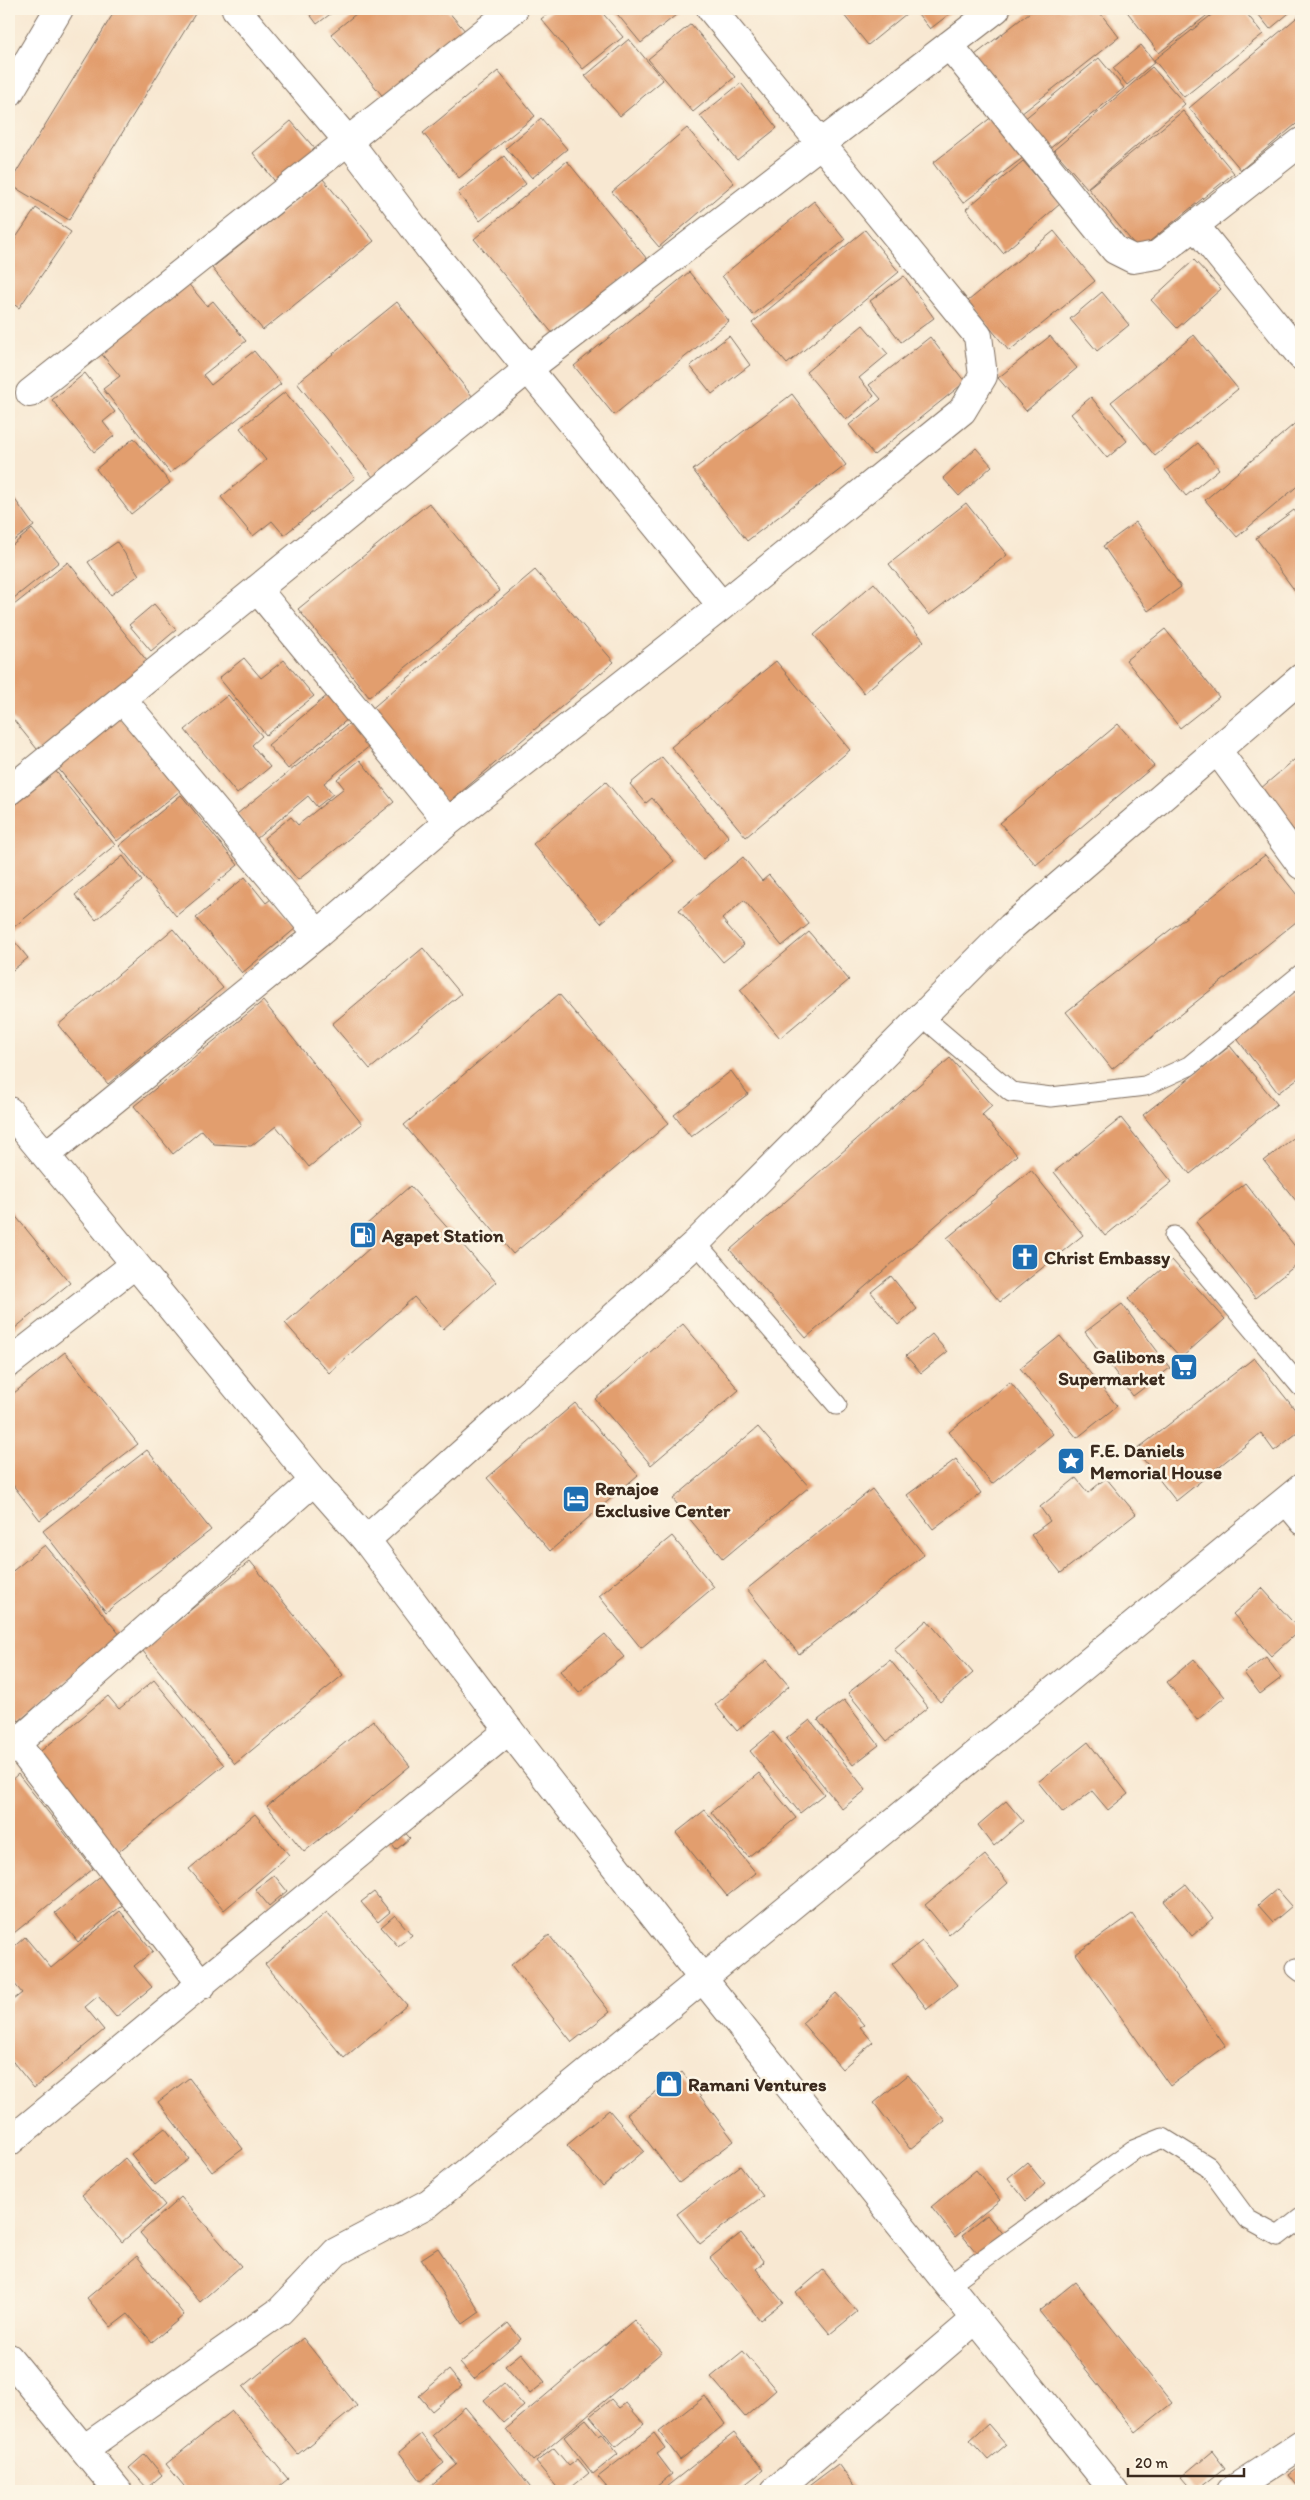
<svg xmlns="http://www.w3.org/2000/svg" width="1310" height="2500" font-family="Itim,sans-serif">
<style>
.building{fill:#e29e6e}
.lines{fill:none;stroke-linecap:round;stroke-linejoin:round}
.lane-casing{stroke:#7d6c5d;stroke-width:21}
.street-casing{stroke:#7d6c5d;stroke-width:30}
.secondary-casing{stroke:#7d6c5d;stroke-width:30}
.lane{stroke:#fff;stroke-width:19}
.street{stroke:#fff;stroke-width:28}
.secondary{stroke:#fff;stroke-width:28}
.labels{text-anchor:middle;stroke-width:5;stroke-linejoin:round;paint-order:stroke}
.poi-label{font-size:19px;font-weight:bold;fill:#3b2a1e;stroke:#fcf5e5;text-anchor:start}
</style>
<rect width="100%" height="100%" fill="#fcf5e5"/>
<filter id="ink" filterUnits="userSpaceOnUse"><feTurbulence type="fractalNoise" baseFrequency=".02" numOctaves="2"/><feDisplacementMap in="SourceGraphic" scale="10" xChannelSelector="R" yChannelSelector="G"/><feConvolveMatrix kernelMatrix="1 2 1 2 8 2 1 2 1" color-interpolation-filters="sRGB"/></filter>
<filter id="wash" filterUnits="userSpaceOnUse"><feTurbulence type="fractalNoise" baseFrequency=".0096" numOctaves="4" result="noise"/><feDisplacementMap in="SourceGraphic" scale="20" xChannelSelector="R" yChannelSelector="G"/><feGaussianBlur stdDeviation="1.12" result="paint"/><feColorMatrix in="noise" values="0 0 0 0 0 0 0 0 0 0 0 0 0 0 0 0 0 1.4 0 .05"/><feComposite in="paint" operator="in"/></filter>
<g filter="url(#wash)">
<rect width="100%" height="100%" fill="#f8e8d2"/>
<g id="blocks">
<path class="building" d="M116,9H198L69,220L9,184Z
M306,9H337L317,24Z
M362,9H446L467,33L386,100L331,34Z
M554,9H599L623,37L583,69L541,19Z
M613,9H679L681,11L641,43Z
M839,9H912L868,45Z
M914,9H956L930,29Z
M1034,9H1097L1119,37L1021,114L975,55Z
M1125,9H1215L1159,53Z
M1219,9H1243L1263,34L1184,97L1154,60Z
M1254,9H1294L1270,29Z
M1301,14V120L1241,170L1189,108Z
M691,24L735,77L693,112L648,59Z
M629,39L663,80L620,116L585,76Z
M1141,45L1155,62L1127,85L1113,68Z
M1099,58L1124,88L1048,150L1023,120Z
M1152,67L1185,104L1087,188L1054,150Z
M498,71L535,116L459,178L423,133Z
M741,83L777,128L737,160L700,116Z
M1183,111L1234,173L1139,250L1088,188Z
M993,116L1024,157L963,203L933,163Z
M541,118L567,149L532,178L506,148Z
M291,121L317,151L277,184L253,153Z
M687,128L734,183L659,247L612,192Z
M504,156L526,184L480,221L458,193Z
M567,161L647,259L554,335L474,239Z
M1023,161L1060,204L1003,253L966,209Z
M323,179L374,241L263,330L212,268Z
M814,201L845,240L753,315L722,276Z
M36,208L71,232L19,308L9,301V248Z
M865,230L899,272L787,364L752,323Z
M1054,231L1095,281L1009,351L968,301Z
M1194,260L1221,289L1177,328L1151,300Z
M689,272L729,321L614,415L574,366Z
M904,276L934,318L901,342L870,301Z
M186,281L207,306L213,301L246,341L203,375L211,385L254,351L281,384L170,473L103,389L120,376L99,351Z
M1102,292L1129,325L1097,351L1070,319Z
M397,302L473,397L373,477L297,383Z
M863,325L888,354L859,378L874,396L846,420L806,372Z
M1194,335L1238,389L1155,456L1111,402Z
M729,336L750,365L712,394L690,366Z
M1050,336L1077,368L1026,411L998,378Z
M930,337L965,382L874,455L849,425L881,399L869,385Z
M85,373L115,412L103,422L114,436L94,452L52,400Z
M285,392L355,478L284,535L272,521L253,536L221,497L266,460L240,428Z
M792,394L846,465L747,541L693,470Z
M1091,397L1127,441L1107,458L1071,414Z
M1299,420L1301,422V483L1237,537L1205,500Z
M134,438L170,483L131,514L96,469Z
M1198,443L1219,469L1186,496L1165,470Z
M976,448L992,466L959,496L943,478Z
M11,494L34,526L9,544V495Z
M429,503L500,591L369,697L298,609Z
M966,503L1007,555L929,615L889,564Z
M1294,510L1301,519V599L1256,538Z
M1136,522L1181,587L1148,611L1103,546Z
M32,529L59,562L9,602V548Z
M117,542L139,575L111,595L88,562Z
M68,562L151,666L41,754L9,714V609Z
M535,570L614,662L447,804L369,711Z
M874,583L924,641L864,693L814,635Z
M154,604L176,630L151,651L129,625Z
M1165,629L1219,697L1180,728L1126,660Z
M244,658L261,678L284,660L314,696L266,735L219,678Z
M776,661L850,750L746,837L671,747Z
M329,694L349,718L288,769L268,745Z
M228,695L262,736L252,745L270,767L237,794L185,730Z
M119,716L180,791L117,841L57,767Z
M352,721L371,745L324,783L333,794L317,807L308,796L256,839L237,814Z
M1118,724L1154,766L1036,865L1000,823Z
M1301,754V839L1260,789Z
M662,757L729,837L703,859L652,798L646,803L630,784Z
M360,760L394,802L298,880L264,838L291,817L298,825L344,788L337,779Z
M54,769L115,845L9,931V805Z
M606,782L674,861L601,923L533,844Z
M181,795L238,865L176,916L119,846Z
M1265,855L1301,900V918L1112,1069L1066,1012Z
M123,856L142,881L96,920L75,895Z
M743,857L762,881L769,875L809,924L782,946L744,900L722,919L744,945L723,962L679,910Z
M245,877L266,903L271,899L296,928L242,973L196,918Z
M173,929L223,988L108,1084L58,1025Z
M809,932L849,980L780,1038L740,990Z
M10,936L28,958L9,973V937Z
M423,948L461,994L370,1069L332,1024Z
M1299,987L1301,989V1076L1278,1093L1235,1036Z
M559,994L669,1123L513,1254L404,1125Z
M263,1001L362,1124L309,1167L276,1126L251,1146L214,1144L202,1130L173,1154L134,1106Z
M1230,1046L1277,1104L1190,1174L1143,1115Z
M950,1058L992,1106L982,1115L1017,1155L806,1338L730,1250Z
M731,1071L748,1094L691,1137L674,1115Z
M1121,1118L1172,1182L1105,1236L1054,1172Z
M1301,1132V1207L1264,1161Z
M1031,1170L1083,1235L1000,1302L947,1238Z
M1245,1183L1301,1254V1261L1255,1298L1196,1222Z
M410,1186L496,1282L443,1329L414,1297L329,1373L285,1323L370,1248L357,1233Z
M9,1208L70,1283L9,1333Z
M1172,1260L1225,1319L1181,1358L1128,1299Z
M891,1276L917,1309L898,1325L871,1292Z
M1122,1304L1170,1368L1133,1396L1085,1332Z
M683,1324L739,1390L651,1465L595,1399Z
M932,1334L947,1352L921,1373L906,1356Z
M1060,1336L1117,1406L1077,1438L1020,1368Z
M65,1352L138,1444L40,1520L9,1480V1397Z
M1254,1358L1301,1417V1430L1274,1451L1261,1433L1176,1501L1136,1450Z
M1010,1382L1053,1434L992,1484L949,1432Z
M575,1403L638,1475L550,1551L487,1478Z
M758,1427L809,1487L723,1559L673,1499Z
M147,1450L211,1530L106,1612L43,1531Z
M956,1459L981,1493L933,1529L907,1495Z
M1076,1478L1088,1493L1106,1478L1136,1514L1061,1573L1031,1535L1050,1521L1040,1507Z
M872,1489L924,1555L799,1654L747,1589Z
M672,1536L714,1587L641,1648L599,1596Z
M45,1545L121,1636L19,1721L9,1709V1574Z
M250,1561L343,1675L235,1764L142,1650Z
M1262,1588L1300,1630L1271,1656L1233,1614Z
M927,1620L973,1673L940,1702L894,1649Z
M605,1634L624,1657L579,1693L560,1671Z
M1266,1657L1281,1678L1260,1694L1244,1673Z
M1194,1659L1225,1697L1197,1720L1167,1682Z
M767,1660L789,1686L737,1731L715,1705Z
M890,1660L928,1707L887,1741L848,1693Z
M154,1680L224,1765L117,1853L36,1755L108,1696L119,1709Z
M844,1700L879,1745L853,1765L818,1720Z
M373,1720L410,1766L304,1852L267,1806Z
M810,1720L866,1790L842,1809L786,1739Z
M773,1732L824,1794L800,1813L750,1751Z
M1088,1742L1128,1794L1108,1810L1092,1791L1063,1813L1038,1782Z
M759,1773L796,1818L748,1857L711,1812Z
M18,1774L93,1869L9,1937V1782Z
M1006,1801L1023,1821L994,1846L978,1825Z
M705,1810L756,1873L727,1896L676,1833Z
M255,1814L289,1855L224,1910L189,1869Z
M399,1826L410,1838L396,1850L386,1837Z
M985,1855L1008,1883L949,1934L925,1905Z
M103,1874L126,1902L78,1942L55,1913Z
M274,1875L287,1891L269,1906L255,1889Z
M1186,1884L1213,1918L1192,1936L1164,1901Z
M1277,1889L1292,1906L1273,1922L1258,1905Z
M374,1892L390,1912L378,1922L361,1902Z
M120,1911L153,1951L134,1966L152,1987L116,2017L98,1996L85,2007L104,2030L34,2088L9,2057V2003L22,1993L9,1977V1951L25,1937L51,1968Z
M327,1912L407,2005L344,2058L265,1964Z
M1132,1914L1225,2046L1170,2086L1076,1954Z
M395,1915L412,1935L398,1946L381,1927Z
M549,1935L610,2012L572,2042L511,1965Z
M922,1941L957,1985L927,2009L892,1964Z
M836,1993L864,2025L860,2027L873,2042L842,2069L802,2023Z
M682,2072L734,2141L679,2183L627,2114Z
M908,2075L945,2121L910,2149L874,2103Z
M189,2078L243,2149L212,2172L158,2102Z
M609,2110L644,2151L603,2186L567,2145Z
M165,2128L189,2159L155,2185L131,2154Z
M125,2158L165,2205L122,2242L82,2195Z
M1027,2162L1045,2184L1026,2201L1008,2178Z
M740,2166L763,2196L700,2244L677,2214Z
M976,2170L1000,2200L955,2237L931,2207Z
M181,2197L241,2266L200,2302L140,2233Z
M987,2215L1005,2237L980,2257L962,2235Z
M741,2233L764,2262L756,2269L783,2302L760,2320L710,2258Z
M438,2248L480,2312L463,2324L421,2259Z
M137,2256L184,2315L152,2342L128,2314L111,2327L87,2298Z
M823,2270L857,2312L830,2334L796,2293Z
M1075,2282L1172,2403L1136,2432L1039,2311Z
M634,2320L662,2352L533,2461L506,2429Z
M508,2323L521,2339L474,2379L460,2363Z
M303,2338L357,2406L298,2454L243,2387Z
M743,2351L776,2390L745,2417L711,2377Z
M521,2353L545,2382L530,2394L505,2366Z
M449,2370L462,2386L432,2411L419,2396Z
M504,2383L524,2406L504,2423L484,2400Z
M705,2396L725,2424L680,2460L659,2432Z
M611,2399L619,2408L626,2403L644,2424L616,2447L590,2416Z
M465,2407L517,2470L533,2491H500L496,2486L490,2491H425L457,2465L432,2435Z
M232,2411L288,2479L273,2491H188L166,2464Z
M586,2419L599,2435L602,2433L618,2454L593,2474L564,2437Z
M988,2424L1006,2445L988,2460L970,2440Z
M654,2433L665,2448L657,2454L672,2474L651,2491H610L598,2477Z
M734,2433L763,2470L737,2491H661Z
M421,2434L444,2463L421,2481L399,2452Z
M554,2448L569,2466L578,2459L589,2473L567,2491H560L536,2462Z
M1212,2451L1225,2468L1196,2491H1193L1181,2477Z
M145,2454L162,2475L147,2488L129,2468Z
M838,2464L858,2491H802Z
M1301,2465V2490L1289,2474Z"/>
</g>
</g>
<g filter="url(#ink)">
<use href="#blocks" fill-opacity="0" stroke="#7d6c5d" stroke-width="1"/>
<g class="lines">
<g class="lane-casing">
<path id="lane" d="M923,1017L1011,1092L1051,1097L1145,1086L1189,1066L1301,974
M1174,1236L1301,1387
M696,1243L837,1405
M1283,1503L1301,1525
M1296,1968L1301,1972
M949,2284L1133,2150L1163,2138L1208,2166L1247,2219L1278,2236L1301,2218"/>
</g>
<g class="street-casing">
<path id="street" d="M236,9L348,141L430,249L722,606
M949,45L1115,250L1133,259L1157,255L1301,142
M9,93L59,9
M1196,227L1301,356
M30,393L514,9
M257,589L448,822
M122,699L318,934
M1217,750L1301,865
M9,791L528,369L996,9
M46,1155L318,934L448,822L722,606L962,411L983,376L978,336L711,9
M9,1363L134,1265
M366,1540L696,1243L1011,927L1301,678
M9,1734L202,1985
M9,1750L314,1481
M9,2142L509,1730
M9,2358L118,2491
M84,2449L280,2311L336,2252L429,2203L1301,1488
M775,2491L976,2319
M1231,2491L1301,2445"/>
</g>
<g class="secondary-casing">
<path id="secondary" d="M9,1111L314,1481L366,1540L509,1730L703,1979L1114,2491"/>
</g>
<use href="#lane" class="lane"/>
<use href="#street" class="street"/>
<use href="#secondary" class="secondary"/>
</g>
</g>
<defs>
<g id="fuel-square" transform="scale(1.4375)"><rect x="-9" y="-9" width="18" height="18" rx="4" fill="#1f6fb2" stroke="#fcf5e5"/><path d="M-5.5-6h7V0h2V4h1.3V-2.5L3-4.5l.8-.8L6-3V5H2.5V1h-1V6h-7ZM-4.2-4.7v3.2H.2V-4.7Z" fill="#fff"/></g>
<g id="church-square" transform="scale(1.4375)"><rect x="-9" y="-9" width="18" height="18" rx="4" fill="#1f6fb2" stroke="#fcf5e5"/><path d="M-1.2-6h2.4v3.5h3.3v2.4h-3.3V6h-2.4V-.1h-3.3v-2.4h3.3Z" fill="#fff"/></g>
<g id="supermarket-square" transform="scale(1.4375)"><rect x="-9" y="-9" width="18" height="18" rx="4" fill="#1f6fb2" stroke="#fcf5e5"/><path d="M-6-5.5h2.5l.6 2H6L4.5 2H-2.5L-4.4-4H-6ZM-1.5 3.2a1.3 1.3 0 1 0 .1 0ZM3 3.2a1.3 1.3 0 1 0 .1 0Z" fill="#fff"/></g>
<g id="sight-square" transform="scale(1.4375)"><rect x="-9" y="-9" width="18" height="18" rx="4" fill="#1f6fb2" stroke="#fcf5e5"/><path d="M0-6L1.8-2.2L6-1.7L2.9 1.2L3.7 5.4L0 3.3L-3.7 5.4L-2.9 1.2L-6-1.7L-1.8-2.2Z" fill="#fff"/></g>
<g id="hotel-square" transform="scale(1.4375)"><rect x="-9" y="-9" width="18" height="18" rx="4" fill="#1f6fb2" stroke="#fcf5e5"/><path d="M-6-4.5h1.5V1H6V5H4.5V3h-9V5H-6ZM-4 0a1.8 1.8 0 1 1 3.6 0ZM.5 0V-2.5h3Q6-2.5 6 0Z" fill="#fff"/></g>
<g id="shop-square" transform="scale(1.4375)"><rect x="-9" y="-9" width="18" height="18" rx="4" fill="#1f6fb2" stroke="#fcf5e5"/><path d="M-5-2.5h2.3a2.7 3.5 0 0 1 5.4 0H5L5.5 6h-11ZM-1.5-2.5h3a1.5 2.3 0 0 0-3 0Z" fill="#fff"/></g>
</defs>
<g fill-rule="evenodd">
<use href="#fuel-square" x="363" y="1235"/>
<use href="#church-square" x="1025" y="1257"/>
<use href="#supermarket-square" x="1184" y="1367"/>
<use href="#sight-square" x="1071" y="1461"/>
<use href="#hotel-square" x="576" y="1499"/>
<use href="#shop-square" x="669" y="2084"/>
</g>
<g class="labels">
<g class="poi-label">
<text x="382" y="1242">Agapet Station</text>
<text x="1044" y="1264">Christ Embassy</text>
<text x="1165" y="1363" text-anchor="end">Galibons<tspan x="1165" dy="22">Supermarket</tspan></text>
<text x="1090" y="1457">F.E. Daniels<tspan x="1090" dy="22">Memorial House</tspan></text>
<text x="595" y="1495">Renajoe<tspan x="595" dy="22">Exclusive Center</tspan></text>
<text x="688" y="2091">Ramani Ventures</text>
</g>
</g>
<rect width="1310" height="2500" fill="none" stroke="#fcf5e5" stroke-width="30"/>
<path d="M1128 2468v8h116v-8" fill="none" stroke="#3b2a1e" stroke-width="2.5"/>
<text x="1135" y="2468" font-size="15" fill="#3b2a1e" stroke="#fcf5e5" stroke-width="4" paint-order="stroke">20 m</text>
</svg>
